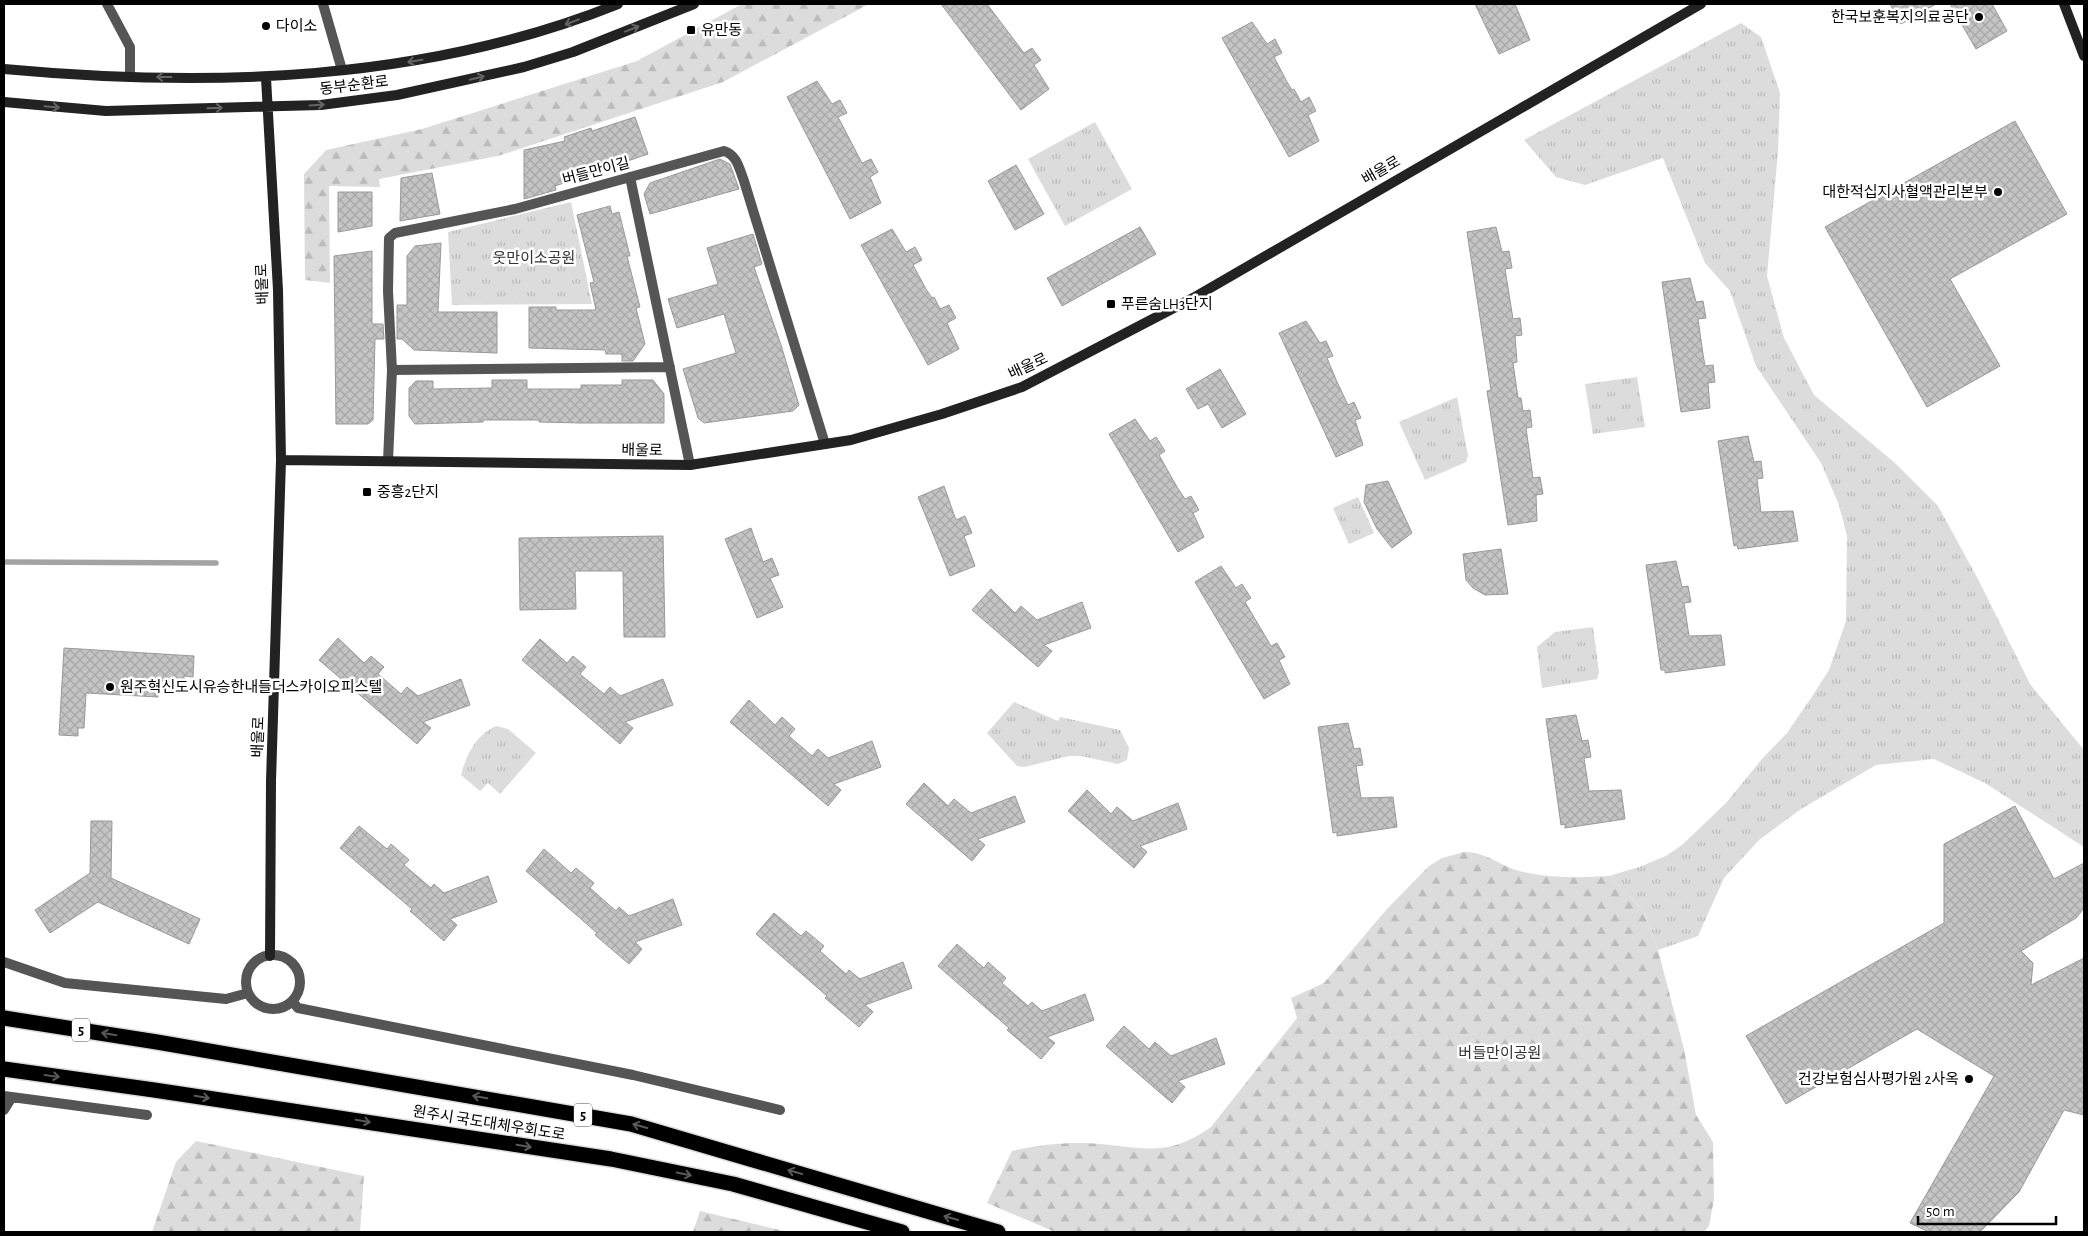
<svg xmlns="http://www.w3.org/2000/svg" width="2088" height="1236" font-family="'Alegreya Sans','Noto Sans KR',sans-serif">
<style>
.forest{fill:url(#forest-firs)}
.park{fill:url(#park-tufts)}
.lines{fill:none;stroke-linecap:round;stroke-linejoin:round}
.stream{stroke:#a3a3a3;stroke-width:5.5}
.building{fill:url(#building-cross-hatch);stroke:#999}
.highway-casing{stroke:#dbdbdb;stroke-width:18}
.street{stroke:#555;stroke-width:10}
.secondary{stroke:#222;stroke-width:10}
.highway{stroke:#000;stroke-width:15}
.oneway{stroke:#646464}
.oneway2{stroke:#595959}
.poi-dot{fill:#000;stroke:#fff;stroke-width:2}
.labels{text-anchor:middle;stroke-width:5;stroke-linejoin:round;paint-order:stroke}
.shield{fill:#fff;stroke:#4c4c4c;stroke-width:1}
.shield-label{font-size:14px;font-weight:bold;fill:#000}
.poi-label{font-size:15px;fill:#000;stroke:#fff;text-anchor:start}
.street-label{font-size:15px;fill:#000;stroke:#fff}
.park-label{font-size:15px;fill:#333;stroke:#fff}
</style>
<defs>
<pattern id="forest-firs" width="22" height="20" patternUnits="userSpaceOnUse" patternTransform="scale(1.25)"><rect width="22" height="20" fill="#dcdcdc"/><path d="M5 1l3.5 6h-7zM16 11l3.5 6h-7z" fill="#bbb"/></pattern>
<pattern id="park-tufts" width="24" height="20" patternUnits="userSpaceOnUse" patternTransform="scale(1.25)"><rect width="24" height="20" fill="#dcdcdc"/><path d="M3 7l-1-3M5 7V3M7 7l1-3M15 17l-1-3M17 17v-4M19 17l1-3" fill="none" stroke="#bbb"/></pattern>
<pattern id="building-cross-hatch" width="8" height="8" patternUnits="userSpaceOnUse" patternTransform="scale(1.25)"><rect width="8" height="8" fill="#c4c4c4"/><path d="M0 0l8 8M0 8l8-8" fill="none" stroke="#a7a7a7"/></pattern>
</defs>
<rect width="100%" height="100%" fill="#fff"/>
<path class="forest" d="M742,4H869L723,82L498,156L379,179L380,187L329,186L330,283L305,280L304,174L326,150L422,129L637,61Z
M1464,852C1487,852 1498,865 1519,871C1548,878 1579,878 1609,876L1644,911L1658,950L1684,1049L1696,1115L1713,1142L1714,1199L1709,1226L1704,1232H1055L987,1203L1012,1151C1036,1145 1060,1143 1085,1143C1136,1145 1164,1161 1211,1127L1297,1018L1291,998L1324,983L1387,909L1429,866L1442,858Z
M196,1141L364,1176L360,1232H152L176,1162Z
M700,1211L788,1232H693Z"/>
<path class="park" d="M1741,23L1761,37L1780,93L1778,151L1767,276L1784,338L1814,395L1895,463L1938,506L1979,581L2030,684L2084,750V847L1985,783L1934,759L1876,765L1801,809L1759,840L1724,878L1698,936L1658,950L1644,911L1609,876L1639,867L1666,856L1682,845L1726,803L1762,759L1787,733L1811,698L1829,670L1846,621L1847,536L1839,505L1821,463L1756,366L1730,291L1705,263L1663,158L1585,185L1556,177L1524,140Z
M1095,122L1132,189L1065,226L1028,159Z
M571,202L592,304L452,305L448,232Z
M1637,377L1645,427L1593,434L1585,384Z
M1457,397L1468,456L1466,462L1425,480L1399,422Z
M1358,497L1374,533L1349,544L1333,508Z
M1593,627L1599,672L1597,679L1542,688L1537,647L1555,632Z
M1014,702L1058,721L1060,717L1120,730L1129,748L1127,760L1118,764L1081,756H1069L1025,767L1017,766L987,733Z
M496,726L508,729L536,753L500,794L488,783L480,791L461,775C466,755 476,735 496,726Z"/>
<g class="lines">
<path class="stream" d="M4,562L216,563"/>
</g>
<path class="building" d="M941,4H987L1024,53L1032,48L1041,60L1034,65L1049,89L1021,110Z
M1475,4H1515L1530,40L1499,54Z
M1890,4H1936L1901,24Z
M1950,4H1992L2007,31L1976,49Z
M1252,22L1267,44L1275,39L1282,53L1274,57L1287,82L1292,90L1294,89L1301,102L1309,97L1316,111L1308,115L1319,141L1289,157L1222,38Z
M817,81L832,104L840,100L847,113L838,117L862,163L871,159L878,172L870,177L881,203L850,219L787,97Z
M635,117L648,154L555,186L556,190L524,199V150L565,141L564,137L591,128L592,131Z
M2015,121L2067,214L1950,279L2000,366L1927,407L1825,227Z
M720,159L730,164L739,189L650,214L644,194L650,183Z
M1016,165L1044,214L1015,230L988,181Z
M432,173L440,214L400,221L401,178Z
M338,192H372V226L338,232Z
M610,206L612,214L619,212L630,256H627L640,307L636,308L645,344L633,361H622V354H606L605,350L529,348V307H556V310H596L590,283L594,282L577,215Z
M1140,227L1156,254L1062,306L1047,278Z
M1496,227L1502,252L1509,251L1512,268L1505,269L1513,319L1520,318L1522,335L1515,336L1517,362L1513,363L1518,398H1521L1523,411L1530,410L1532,427L1526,428L1533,478L1540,477L1543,494L1536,495L1537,521L1508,525L1487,391L1491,390L1467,232Z
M892,229L906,252L915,247L922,260L913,265L926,289L932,298L934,297L940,309L949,305L956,318L947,323L959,349L928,365L861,245Z
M753,234L762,264L754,267L781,345L799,405L793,411L704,423L698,418L683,369L736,353L724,314L677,328L668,299L718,284L707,248Z
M441,243L438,312H497V353L414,350L402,339H397V305H407V256L415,246Z
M372,251V324H383L384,339H375L373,420L368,424H336L334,256Z
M1690,278L1696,302L1703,301L1706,318L1698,319L1703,354L1705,366L1713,365L1715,382L1708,383L1710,408L1681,412L1662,282Z
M1306,321L1320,343L1326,341L1333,356L1327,358L1337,382L1348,405L1354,402L1361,418L1355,420L1363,445L1336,457L1279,333Z
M1220,369L1246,414L1222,428L1208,404L1198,409L1186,389Z
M492,380H527V389H581V385H622V380H653L664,394V423H581L539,422V420H483V422L415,424L409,416V388L416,381H433V389L492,388Z
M1135,419L1150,441L1156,437L1165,451L1159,455L1177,487L1185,499L1191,496L1199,510L1193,513L1204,537L1178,552L1109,434Z
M1748,436L1754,462L1761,461L1763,478L1757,479L1761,512L1793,511L1798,541L1738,549L1737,545L1734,546L1718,441Z
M1388,481L1412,533L1392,548L1377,529L1364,502L1366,485Z
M944,486L956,520L965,516L972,533L964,536L975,566L950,576L918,497Z
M751,528L763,562L772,558L779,575L770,578L783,607L757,618L725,539Z
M663,536L665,637H624L623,571H575L576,609L520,610L519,538Z
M1501,549L1508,594L1485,595L1473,588L1466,580L1463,554Z
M1676,561L1682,587L1688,586L1691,602L1684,603L1689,636L1721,635L1725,665L1665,673V670H1661L1646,565Z
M1221,566L1236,588L1242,584L1251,598L1245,602L1271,646L1277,643L1285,657L1279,660L1290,684L1264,699L1195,582Z
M991,589L1015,613L1021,606L1037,620L1082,602L1091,628L1044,645L1052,651L1038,667L972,610Z
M338,638L364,663L371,656L384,667L378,674L401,694L407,687L418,696L461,679L470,705L423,722L431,728L417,744L319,660Z
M540,639L567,663L573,656L586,667L580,674L604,694L610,687L620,696L663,679L673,705L625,722L633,728L620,744L522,660Z
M64,648L194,656L193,677L184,676V682L158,680V697L86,693L84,728H78V736L59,735Z
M749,700L775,725L782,717L795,729L789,736L812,756L818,749L828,758L872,741L881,767L834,784L841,790L828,806L730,722Z
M1576,715L1582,741L1588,740L1591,757L1584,758L1589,791L1621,790L1625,819L1565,828V824L1561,825L1546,719Z
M1348,723L1354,749L1360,748L1363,765L1356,766L1361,798L1393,797L1397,827L1337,836V832L1333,833L1318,727Z
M924,783L948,806L954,799L971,813L1015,796L1025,822L978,839L985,845L972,861L906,804Z
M1087,790L1111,814L1117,807L1133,821L1178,803L1187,829L1140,846L1147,852L1134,868L1068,811Z
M2015,806L2054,879L2084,863V908L2076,918L2021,951L2033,963L2031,985L2084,958V1115L2064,1110L2019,1192L1980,1232H1929L1910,1223L1994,1076L1917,1029L1786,1104L1746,1036L1944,923V844Z
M91,821H112L111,878L200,919L189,944L98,902L50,933L35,910L90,873Z
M359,826L387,849L391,844L409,860L404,865L431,888L434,884L444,893L488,876L497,902L450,919L457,925L444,941L410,911L412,909L340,848Z
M544,849L571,873L576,868L594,883L590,888L616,911L619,907L629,916L673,899L682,925L635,942L642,949L629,964L595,935L597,933L526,871Z
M774,913L801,936L806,931L824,946L820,951L846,974L849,970L860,979L903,962L912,988L865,1005L873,1012L859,1027L825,998L827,996L756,934Z
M957,944L984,968L988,962L1006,978L1002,983L1028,1006L1032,1002L1042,1011L1085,994L1094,1020L1047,1037L1055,1043L1041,1059L1007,1030L1009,1028L938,966Z
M1124,1026L1149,1049L1155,1042L1171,1056L1216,1038L1225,1064L1178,1081L1185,1087L1172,1103L1106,1046Z"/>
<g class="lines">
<g class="highway-casing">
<path id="highway" d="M4,1018L157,1042L631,1124L998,1232
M4,1069L154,1090L611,1159L733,1184L902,1232"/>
</g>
<path class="street" d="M107,4L130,47V77
M323,4L342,70
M630,177L690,465
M392,370L670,367
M388,461L392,370L388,291L389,238L395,233L515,209L724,151C737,155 739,168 744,181L825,444
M246 982a27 27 0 1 1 54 0a27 27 0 1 1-54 0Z
M4,962L65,983L226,999L248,993
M292,1001L298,1008L633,1075L780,1110
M4,1096L147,1115
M4,1110L12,1097"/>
<path class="secondary" d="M2064,4L2084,56
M4,69C210,88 424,82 618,4
M266,78L278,290L281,460L271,781L270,956
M4,102L106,111L321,105L397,95L524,67L573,52L694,4
M281,460L690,465L851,440L942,414L1022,387L1193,298L1701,4"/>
<use href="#highway" class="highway"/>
</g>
<defs><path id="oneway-shaft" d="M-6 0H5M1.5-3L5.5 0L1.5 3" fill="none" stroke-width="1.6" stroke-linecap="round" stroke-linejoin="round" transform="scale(1.25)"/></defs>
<g class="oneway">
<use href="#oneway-shaft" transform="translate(572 22) rotate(159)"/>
<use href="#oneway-shaft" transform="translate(632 29) rotate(-21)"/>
<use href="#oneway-shaft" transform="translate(415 61) rotate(171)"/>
<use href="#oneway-shaft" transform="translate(164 77) rotate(-180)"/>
<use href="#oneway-shaft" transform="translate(477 78) rotate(-14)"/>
<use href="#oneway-shaft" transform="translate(317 105) rotate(-4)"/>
<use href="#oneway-shaft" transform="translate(52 107) rotate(5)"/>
<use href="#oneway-shaft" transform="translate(215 108) rotate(-2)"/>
</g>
<g class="oneway2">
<use href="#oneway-shaft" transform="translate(109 1034) rotate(-171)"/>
<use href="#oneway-shaft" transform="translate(52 1076) rotate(8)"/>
<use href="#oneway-shaft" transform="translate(202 1097) rotate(9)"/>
<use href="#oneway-shaft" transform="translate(480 1097) rotate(-170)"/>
<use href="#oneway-shaft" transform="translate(363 1121) rotate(9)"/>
<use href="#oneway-shaft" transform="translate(640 1126) rotate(-164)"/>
<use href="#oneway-shaft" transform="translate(524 1146) rotate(9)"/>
<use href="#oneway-shaft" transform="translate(795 1172) rotate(-164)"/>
<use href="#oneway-shaft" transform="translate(684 1174) rotate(12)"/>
<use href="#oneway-shaft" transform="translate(951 1218) rotate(-164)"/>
</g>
<g class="poi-dot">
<circle cx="1979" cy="17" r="5"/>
<circle cx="266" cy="26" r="5"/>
<rect x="686" y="25" width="10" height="10" rx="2.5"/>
<circle cx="1998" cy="192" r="5"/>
<rect x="1106" y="299" width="10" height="10" rx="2.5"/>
<rect x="362" y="487" width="10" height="10" rx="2.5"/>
<circle cx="110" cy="687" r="5"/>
<circle cx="1969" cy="1079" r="5"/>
</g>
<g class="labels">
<g class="shield">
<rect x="72" y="1018.5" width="18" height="23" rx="4"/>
<rect x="574" y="1103.5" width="18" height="23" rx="4"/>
</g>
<g class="shield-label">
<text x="81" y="1035">5</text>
<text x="583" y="1120">5</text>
</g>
<g class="poi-label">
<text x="1969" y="22" text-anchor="end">한국보훈복지의료공단</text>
<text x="276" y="31">다이소</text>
<text x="701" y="35">유만동</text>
<text x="1988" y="197" text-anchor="end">대한적십지사혈액관리본부</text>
<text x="1121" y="309">푸른숨LH3단지</text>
<text x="377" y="497">중흥2단지</text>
<text x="120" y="692">원주혁신도시유승한내들더스카이오피스텔</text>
<text x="1959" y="1084" text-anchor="end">건강보험심사평가원 2사옥</text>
</g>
<g class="street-label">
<text transform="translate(354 85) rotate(-7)" y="5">동부순환로</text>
<text transform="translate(1381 170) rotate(-30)" y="5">배울로</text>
<text transform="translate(596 171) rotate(-15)" y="5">버들만이길</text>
<text transform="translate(262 284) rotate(-92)" y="5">배울로</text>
<text transform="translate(1028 366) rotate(-25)" y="5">배울로</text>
<text transform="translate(642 450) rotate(1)" y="5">배울로</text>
<text transform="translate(258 737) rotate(-88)" y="5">배울로</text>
<text transform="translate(489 1123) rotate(9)" y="5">원주시 국도대체우회도로</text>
</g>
<g class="park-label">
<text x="534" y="263">웃만이소공원</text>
<text x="1500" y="1058">버들만이공원</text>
</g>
</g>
<rect width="2088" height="1236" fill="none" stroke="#000000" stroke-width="10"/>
<path d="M1918 1216v8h138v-8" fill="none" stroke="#000000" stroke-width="2.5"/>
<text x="1926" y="1216" font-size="15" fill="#000000" stroke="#ffffff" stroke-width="4" paint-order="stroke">50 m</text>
</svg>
